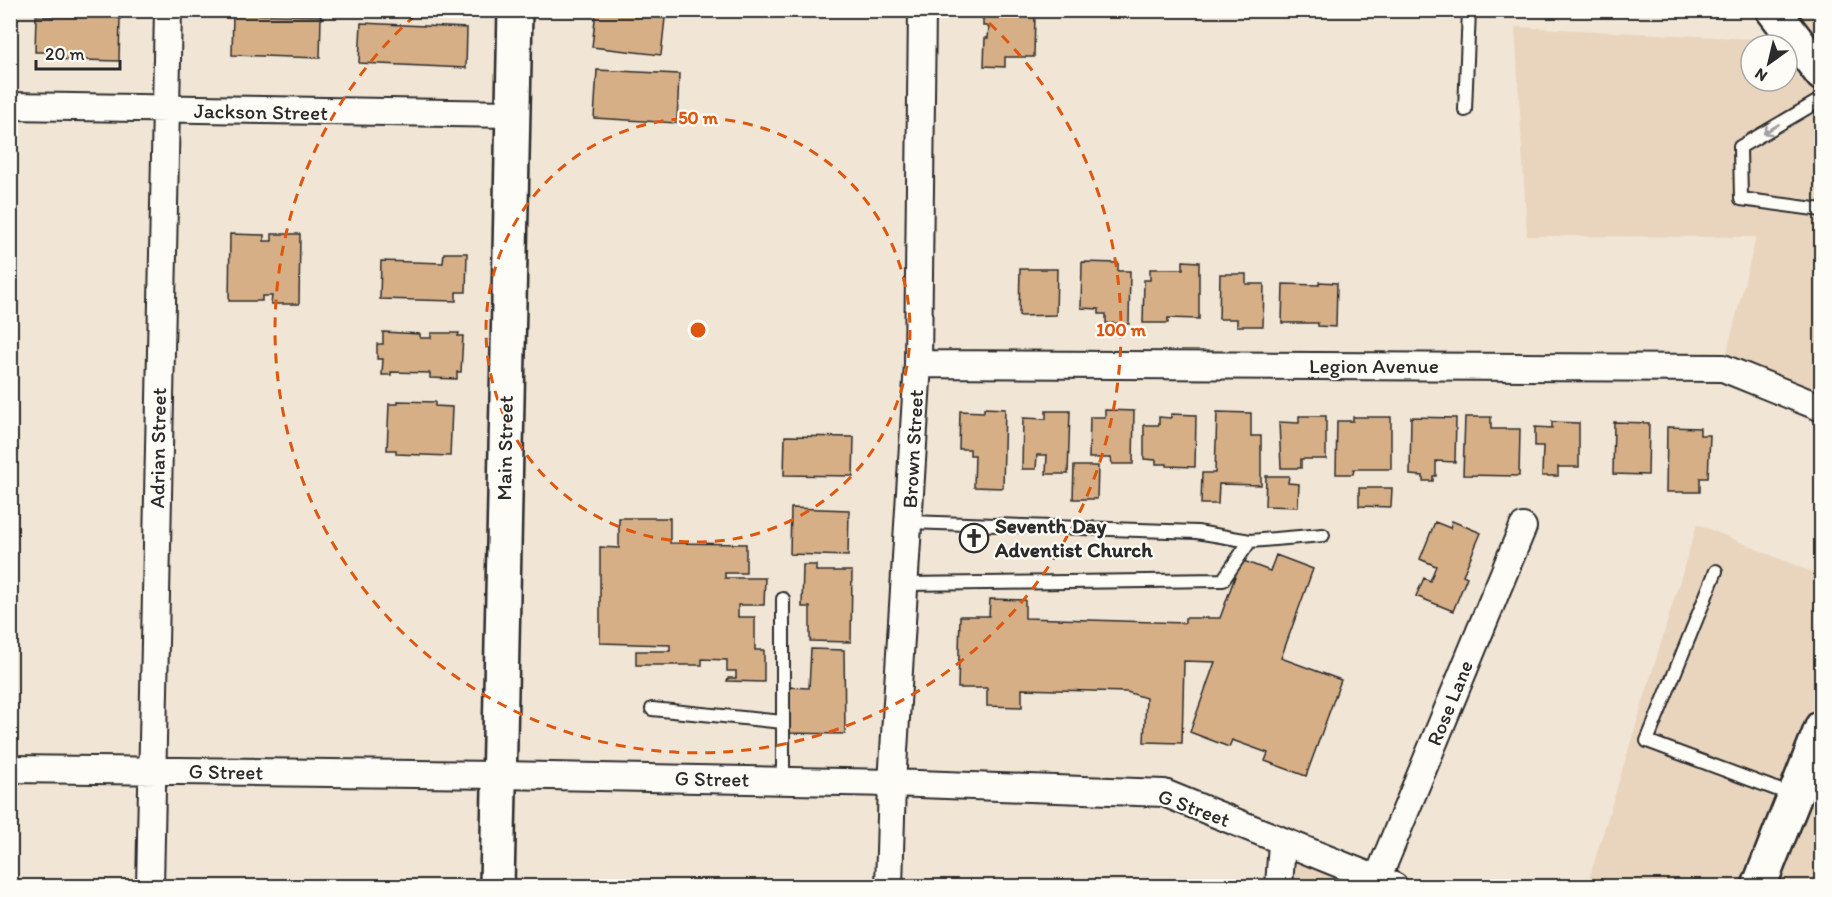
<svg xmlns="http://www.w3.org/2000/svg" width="1832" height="897" font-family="Itim,sans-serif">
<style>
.built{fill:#e9d5be;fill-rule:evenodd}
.building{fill:#d6af87;stroke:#2b2b2b;stroke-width:1.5}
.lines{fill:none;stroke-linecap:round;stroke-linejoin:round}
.lane-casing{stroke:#2b2b2b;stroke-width:16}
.street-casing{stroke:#2b2b2b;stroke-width:30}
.secondary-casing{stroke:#2b2b2b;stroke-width:38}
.lane{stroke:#fdfcf7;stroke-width:12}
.street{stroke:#fdfcf7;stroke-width:26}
.secondary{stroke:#fdfcf7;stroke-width:33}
.oneway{stroke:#9e9e9b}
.ring{fill:none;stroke:#df570e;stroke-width:3;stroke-dasharray:10 8}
.labels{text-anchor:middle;stroke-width:4.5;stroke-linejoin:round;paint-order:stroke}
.street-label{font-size:21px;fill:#2b2b2b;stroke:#fdfcf7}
.poi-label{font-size:21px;font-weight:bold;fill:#2b2b2b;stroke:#fdfcf7;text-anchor:start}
.centre{fill:#df570e;stroke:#fdfcf7;stroke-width:3}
.ring-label{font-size:18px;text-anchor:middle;font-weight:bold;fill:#df570e;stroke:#fdfcf7;stroke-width:4.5;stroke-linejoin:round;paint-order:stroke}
</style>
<rect width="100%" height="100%" fill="#f1e5d5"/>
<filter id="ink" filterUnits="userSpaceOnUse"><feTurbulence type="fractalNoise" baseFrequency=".0167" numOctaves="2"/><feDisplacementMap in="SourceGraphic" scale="12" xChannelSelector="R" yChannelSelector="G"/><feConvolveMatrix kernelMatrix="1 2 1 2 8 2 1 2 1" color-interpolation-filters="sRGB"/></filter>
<g filter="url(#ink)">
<path class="built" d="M1773,11H1821V408L1723,368L1756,237L1527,236L1515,27L1796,41ZM1751,45H1787V81H1751Z
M1697,524L1821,576V886H1587Z
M1282,843L1394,886H1279Z"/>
<path class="building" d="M51,10H64V16L90,17V11H117V18H120L119,61L47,59V52H35L36,16L51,17Z
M596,11L665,18L661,55L592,47Z
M987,12L1035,14L1034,57H1005V67L984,66L985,38H988L989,26H983V15Z
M233,14L321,16L320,58L232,55Z
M361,23L467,28L466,68L359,63Z
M597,70L679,74L677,123L594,118Z
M230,234L264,235V241H272V234H300L299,304H271L272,296H262V301H229Z
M444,253H467L466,292H456V301L380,299L381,261L443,263Z
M1183,261L1199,262V319L1168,318V323H1143L1144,280H1150V269H1183Z
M1082,262L1118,263V271H1130L1129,324L1106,323V314H1099V309L1081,308Z
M1020,269H1057L1056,315L1019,316Z
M1220,274H1246V284H1264L1263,326H1237V319H1219Z
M1319,282L1337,283L1336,327L1318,326V323H1282L1283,284L1319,285Z
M383,332L420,334V338H431V333H459L458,336H463L461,372H457V379L430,378V373L391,372V375H382L383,359H377V344H383Z
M398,401L435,402V406L452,407L450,456L396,454V450H387L389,404H398Z
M984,408L1005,409L1003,488L974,487L975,455H970V449H959L960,411L984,412Z
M1105,410L1134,411L1133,464H1112L1111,458H1089L1090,417H1105Z
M1046,411H1070L1068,474H1046L1047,455H1037L1036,469H1022L1023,418L1046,419Z
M1217,412L1251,413V436H1261V485L1219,484L1218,504H1201L1202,473H1215Z
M1171,414L1196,415L1195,467L1167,466V464H1156V460L1144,459V425H1159V417L1171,418Z
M1299,416H1326V459H1301V468H1281L1279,422L1299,423Z
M1353,417H1391V469H1354L1353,474H1336L1337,421H1353Z
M1411,417L1456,418L1455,462L1436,461V476H1433V481H1423V476L1410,475Z
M1465,417H1491V429H1520L1519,476L1463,475Z
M1552,422L1579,423V467H1558V476H1542L1543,446H1535V427L1552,428Z
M1614,422L1649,423L1648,475L1613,474Z
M1667,427L1700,428V435H1710L1708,478H1700V492H1666Z
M785,436L854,437L853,476L784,475Z
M1074,466H1098L1097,499H1073Z
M1266,476H1289L1288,483L1299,484L1298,507L1265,506Z
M1359,488H1392L1391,507L1359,506Z
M791,508L849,510L848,556L790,554Z
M619,518H670V543L746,544V573H725V578H765L764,605H738V617H755V650H764V682L727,681L728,678H736V671H727V660L702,659V665H636V651H670V645L600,643V547L619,548Z
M1452,521L1481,533L1463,575L1467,577L1453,611L1416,596L1424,578L1430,581L1436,566L1420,559L1435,522L1450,528Z
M1276,555L1313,569L1281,658L1341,680L1306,776L1265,761L1268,753L1232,740L1229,747L1190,732L1215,662L1184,661L1182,743L1144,742L1146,698L1127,692L1022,689V707L987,706V688H958L960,616H989L990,599L1025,600V618L1185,623V618H1220L1241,560L1270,571Z
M803,565H816V571H852L851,642L810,641V607H802Z
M811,649L844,650L845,734L786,733L787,687L809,688Z"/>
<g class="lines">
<g class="lane-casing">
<path id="lane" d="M1822,99L1740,147L1741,199L1822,210
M1465,110L1469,10
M1250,541L1323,535
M1716,571L1647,741L1792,795
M905,584L1223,580L1250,541L1197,532L909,522
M652,709L783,722
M783,781V599"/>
</g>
<g class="street-casing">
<path id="street" d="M10,106L512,114
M918,364L1723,368L1822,408
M10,769L498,775L892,783L1164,793L1394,886
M1377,880L1523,527
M150,886L168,10
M889,886L892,783L918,364L922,10
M1279,886L1282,843"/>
</g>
<g class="secondary-casing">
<path id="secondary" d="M1773,10L1822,74
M497,886L515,10
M1759,886L1822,727"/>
</g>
<use href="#lane" class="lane"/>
<use href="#street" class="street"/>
<use href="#secondary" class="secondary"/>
</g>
<defs><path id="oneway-shaft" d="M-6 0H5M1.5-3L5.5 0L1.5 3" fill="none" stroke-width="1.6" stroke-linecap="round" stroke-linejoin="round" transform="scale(1.5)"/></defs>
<use class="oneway" href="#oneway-shaft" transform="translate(1771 129) rotate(149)"/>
</g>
<g class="ring">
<circle cx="698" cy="330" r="212"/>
<path d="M976 11A423 423 0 1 1 420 11"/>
</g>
<defs>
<g id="church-ring" transform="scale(1.5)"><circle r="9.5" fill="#fdfcf7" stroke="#2b2b2b" stroke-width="1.5"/><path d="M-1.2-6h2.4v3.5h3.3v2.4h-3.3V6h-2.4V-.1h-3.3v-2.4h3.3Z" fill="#2b2b2b"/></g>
</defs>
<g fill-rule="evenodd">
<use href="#church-ring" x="974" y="538"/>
</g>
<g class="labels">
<g class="street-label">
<text transform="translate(261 112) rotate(1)" y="7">Jackson Street</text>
<text x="1374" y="373">Legion Avenue</text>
<text transform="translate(158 448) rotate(-89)" y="7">Adrian Street</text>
<text transform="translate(505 448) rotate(-89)" y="7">Main Street</text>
<text transform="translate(913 449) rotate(-87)" y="7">Brown Street</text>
<text transform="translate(1450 703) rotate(-68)" y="7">Rose Lane</text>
<text transform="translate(226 772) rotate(1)" y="7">G Street</text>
<text transform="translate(712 779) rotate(1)" y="7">G Street</text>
<text transform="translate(1194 808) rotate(20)" y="7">G Street</text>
</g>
<g class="poi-label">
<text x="995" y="533">Seventh Day<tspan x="995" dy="24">Adventist Church</tspan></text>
</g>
</g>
<circle cx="698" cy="330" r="9" class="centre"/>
<g class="ring-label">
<text x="698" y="124">50 m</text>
<text x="1121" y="336">100 m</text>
</g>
<rect width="1832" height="897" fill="none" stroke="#fdfcf7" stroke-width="36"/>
<rect x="18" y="18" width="1796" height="861" fill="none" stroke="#2b2b2b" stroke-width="2" filter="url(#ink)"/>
<g transform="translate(1769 63) rotate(214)"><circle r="28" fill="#fdfcf7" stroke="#a9a8a5" stroke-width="1.5"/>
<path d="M0-4.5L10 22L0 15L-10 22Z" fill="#2b2b2b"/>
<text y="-9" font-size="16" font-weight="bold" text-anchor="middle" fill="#2b2b2b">N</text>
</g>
<path d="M36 60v9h84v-9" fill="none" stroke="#2b2b2b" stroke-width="3"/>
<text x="45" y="60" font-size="18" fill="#2b2b2b" stroke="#fdfcf7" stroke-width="4.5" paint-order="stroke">20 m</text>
</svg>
